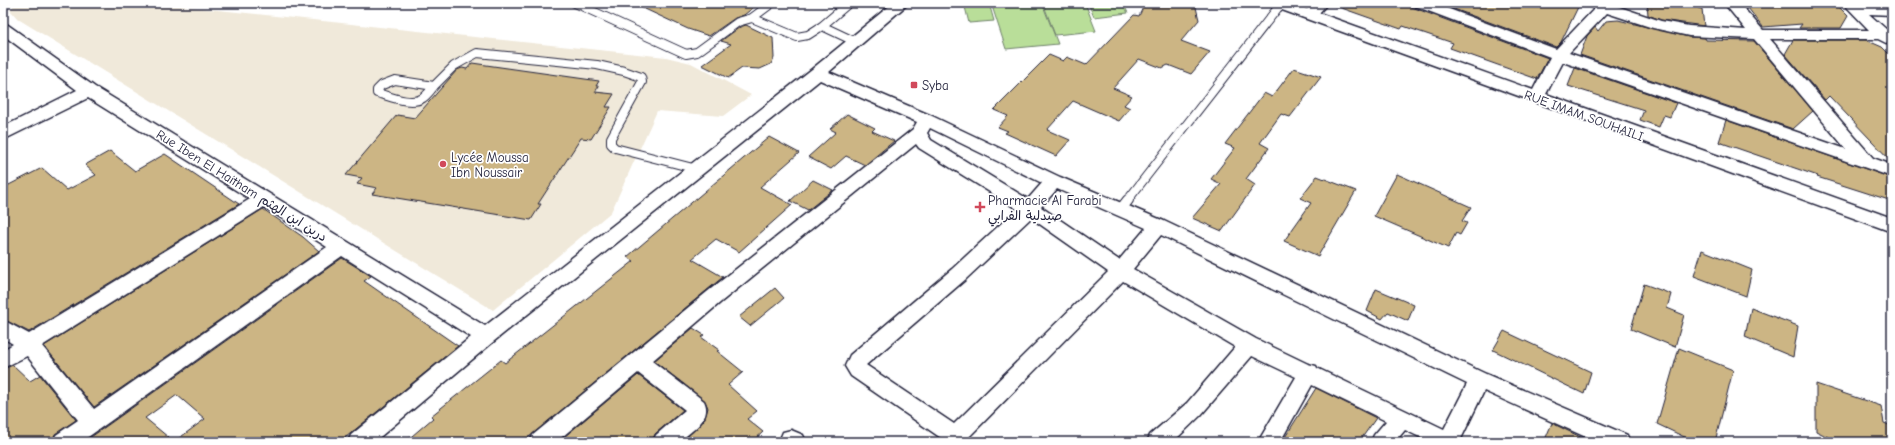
<svg xmlns="http://www.w3.org/2000/svg" width="1895" height="445" font-family="'Comic Neue','Playpen Sans Arabic',sans-serif">
<style>
.built{fill:#f0e9da}
.green{fill:#b9de99;stroke:#6e806a}
.building{fill:#ccb584;stroke:#22223b;fill-rule:evenodd}
.lines{fill:none;stroke-linecap:round;stroke-linejoin:round}
.lane-far1-casing{stroke:#22223b;stroke-width:10}
.lane-casing{stroke:#22223b;stroke-width:12}
.street-casing{stroke:#22223b;stroke-width:3}
.lane-far1{stroke:#fff;stroke-width:8}
.lane{stroke:#fff;stroke-width:10}
.street{fill:#fff;fill-rule:evenodd}
.poi-dot{fill:#d1495b;stroke:#fff;stroke-width:1.5}
.labels{text-anchor:middle;stroke-width:3.5;stroke-linejoin:round;paint-order:stroke}
.poi-label{font-size:13px;fill:#22223b;stroke:#fff;text-anchor:start}
.street-label{font-size:13px;fill:#22223b;stroke:#fff}
</style>
<rect width="100%" height="100%" fill="#fff"/>
<filter id="ink" filterUnits="userSpaceOnUse"><feTurbulence type="fractalNoise" baseFrequency=".025" numOctaves="2"/><feDisplacementMap in="SourceGraphic" scale="8" xChannelSelector="R" yChannelSelector="G"/><feConvolveMatrix kernelMatrix="1 2 1 2 8 2 1 2 1" color-interpolation-filters="sRGB"/></filter>
<g filter="url(#ink)">
<path class="built" d="M16,3H150L666,57L691,63L751,95L723,116L657,111L611,212L493,310L18,19L10,10Z"/>
<path class="green" d="M964,3H989L994,21L969,23Z
M991,3H1042L1058,44L1006,49Z
M1043,3H1085L1096,31L1055,35Z
M1088,3H1123L1128,13L1094,17Z"/>
<path class="building" d="M632,3H759L744,15L735,18L709,36L688,29Z
M1145,3H1195L1199,20L1181,41L1210,52L1191,74L1168,65L1162,68L1139,59L1113,88L1132,96L1124,105L1130,108L1119,121L1073,101L1047,130L1070,140L1056,156L1005,133L1008,131L998,127L1008,116L994,110L1049,55L1063,61L1067,57L1086,65L1134,15L1139,16Z
M1333,3H1401L1548,58L1537,79L1450,48L1453,43L1403,26L1401,29L1333,5Z
M1450,3H1580L1561,42L1556,47L1446,6Z
M1647,3H1697L1698,8L1702,9L1704,26L1661,20L1648,15Z
M1744,3H1835L1848,16L1841,28H1799L1802,24L1763,27Z
M1618,20L1689,37L1705,38L1706,40L1754,41L1813,111L1793,129L1580,55L1587,36L1595,27L1598,31L1606,21Z
M746,25L773,38L774,58L771,64L760,69L742,68L728,78L702,65L731,44L721,41L740,27Z
M1793,40H1866L1882,47L1892,57V162L1829,96L1825,100L1785,54Z
M472,63L599,81L596,86H599L595,92L614,94L606,107H611L591,139L581,138L538,204H541L531,220L372,194L377,188L357,184L362,178L346,175L397,115L415,118L457,70L462,68L467,69Z
M1294,68L1321,77L1290,117L1281,114L1260,143L1269,148L1246,179L1255,185L1222,231L1192,218L1221,184L1211,179L1235,148L1225,144L1264,93L1272,97Z
M1575,68L1676,103L1670,117L1664,115L1659,127L1640,120L1644,110L1568,86Z
M847,114L875,128L872,131L894,141L865,165L846,156L831,169L808,157L836,132L830,129Z
M1726,120L1892,178V201L1817,177L1818,176L1719,142Z
M769,137L799,153L760,187L792,205L739,252L716,239L692,259L723,277L523,442H405L433,418L431,416L501,360L505,363L634,261L627,257Z
M110,151L135,171L165,154L239,204L29,332L3,319V188L42,168L67,190L96,175L85,165Z
M1397,174L1471,207L1462,221L1467,223L1460,235L1456,233L1448,248L1374,216Z
M1317,176L1356,191L1318,256L1284,241L1311,203L1300,198Z
M813,180L833,190L808,210L790,201Z
M263,209L303,237L319,251L94,407L44,346Z
M1702,250L1752,270L1746,296L1694,276Z
M342,258L371,276L364,281L458,346L340,442H84ZM177,395L205,419L174,442L145,418Z
M1644,284L1671,294L1667,308L1684,315L1675,347L1631,329Z
M775,288L784,298L750,326L739,317Z
M1376,289L1414,305L1408,321L1388,312L1382,319L1367,311Z
M1751,308L1798,326L1793,357L1745,337Z
M693,328L704,335L701,337L719,350L717,351L743,372L728,385L757,411L747,419L763,432L752,442H681L704,420L708,408L705,401L654,361Z
M1504,331L1591,372L1584,394L1493,350Z
M1679,348L1733,370L1715,442H1695L1657,424Z
M13,365L30,381L40,375L76,420L55,434L52,442H3V369Z
M638,375L683,410L655,434L652,442H558Z
M1816,384L1881,406L1884,423L1892,426V442H1838L1816,431Z
M1316,388L1376,418L1359,442H1282Z
M1552,423L1562,428L1591,442H1544Z"/>
<g class="lines">
<g class="lane-far1-casing">
<path id="lane-far1" d="M575,3L686,54L697,52L738,22L752,18L797,37L808,35L822,26
M834,3L844,7
M849,3L822,26L856,42
M752,18L772,3
M395,80L434,86C431,90 427,95 423,98C411,106 389,96 377,93V90L382,85Z
M434,86L454,66L477,53L597,65L624,71L641,77L642,82L611,138V144L615,148L697,169
M1127,201L1280,5"/>
</g>
<g class="lane-casing">
<path id="lane" d="M1121,209L1128,200"/>
</g>
<g class="street-casing">
<path id="street" d="M893,3H909L829,72L932,116L1060,177L1164,221L1486,374L1627,435L1630,442H1597L1484,391L1461,439L1462,442H1430L1405,430L1395,442H1371L1374,435L1386,421L1312,385L1280,442H1258L1296,377L1252,356L1201,415L1173,442H1147L1150,435L1187,403L1235,347L1123,281L964,442H939L941,438L851,376L845,366L850,355L952,269L1017,209L919,148L916,144L721,302L652,361L704,401C713,419 691,431 679,442H653L656,435L685,410L638,373L556,442H530L533,435L707,292L913,129L917,122L820,80L493,342L374,442H348L351,435L471,337L342,256L81,442H53L56,435L78,420L27,356L3,368V350L13,344L3,338V320L29,334L250,199L88,98L3,140V127L77,90L3,35V23L8,25L95,87L485,326L812,69ZM930,128L1042,183L1028,199L931,140L927,133ZM1057,189L1146,228L1119,260L1041,207ZM264,207L327,247L94,409L42,346ZM1031,218L1108,272L954,424L866,365L966,279ZM1161,235L1467,384L1444,429L1317,368L1316,366L1308,364L1256,339L1133,269Z
M1269,3H1290L1307,9L1313,3H1328L1319,13L1533,90L1550,57L1415,6L1413,3H1433L1556,49L1595,8L1588,6L1586,3H1615L1614,5L1661,21L1689,26L1746,30L1724,3H1739L1763,30H1869L1843,3L1892,7V15L1869,14L1886,29H1892L1891,41L1886,43L1878,39H1770L1873,158L1892,165V177L1563,62L1546,94L1892,218V232L1271,6ZM1607,13L1653,28L1689,36L1754,39L1846,149L1569,53Z
M791,430L803,435L806,442H782L780,439L783,432Z"/>
</g>
<use href="#lane-far1" class="lane-far1"/>
<use href="#lane" class="lane"/>
<use href="#street" class="street"/>
</g>
</g>
<g class="poi-dot">
<rect x="910" y="81" width="8" height="8" rx="2"/>
<circle cx="443" cy="164" r="4"/>
<path d="M978 201h4v4h4v4h-4v4h-4v-4h-4v-4h4z"/>
</g>
<g class="labels">
<g class="poi-label">
<text x="922" y="90">Syba</text>
<text x="451" y="162">Lycée Moussa<tspan x="451" dy="15">Ibn Noussair</tspan></text>
<text x="988" y="205">Pharmacie Al Farabi<tspan x="988" dy="15">صيدلية الفرابي</tspan></text>
</g>
<g class="street-label">
<text transform="translate(1584 115) rotate(20)" y="5">RUE IMAM SOUHAILI</text>
<text transform="translate(242 185) rotate(32)" y="5">Rue Iben El Haitham دربن ابن الهثم</text>
</g>
</g>
<rect width="1895" height="445" fill="none" stroke="#fff" stroke-width="16"/>
<rect x="8" y="8" width="1879" height="429" fill="none" stroke="#22223b" stroke-width="1.5" filter="url(#ink)"/>
</svg>
